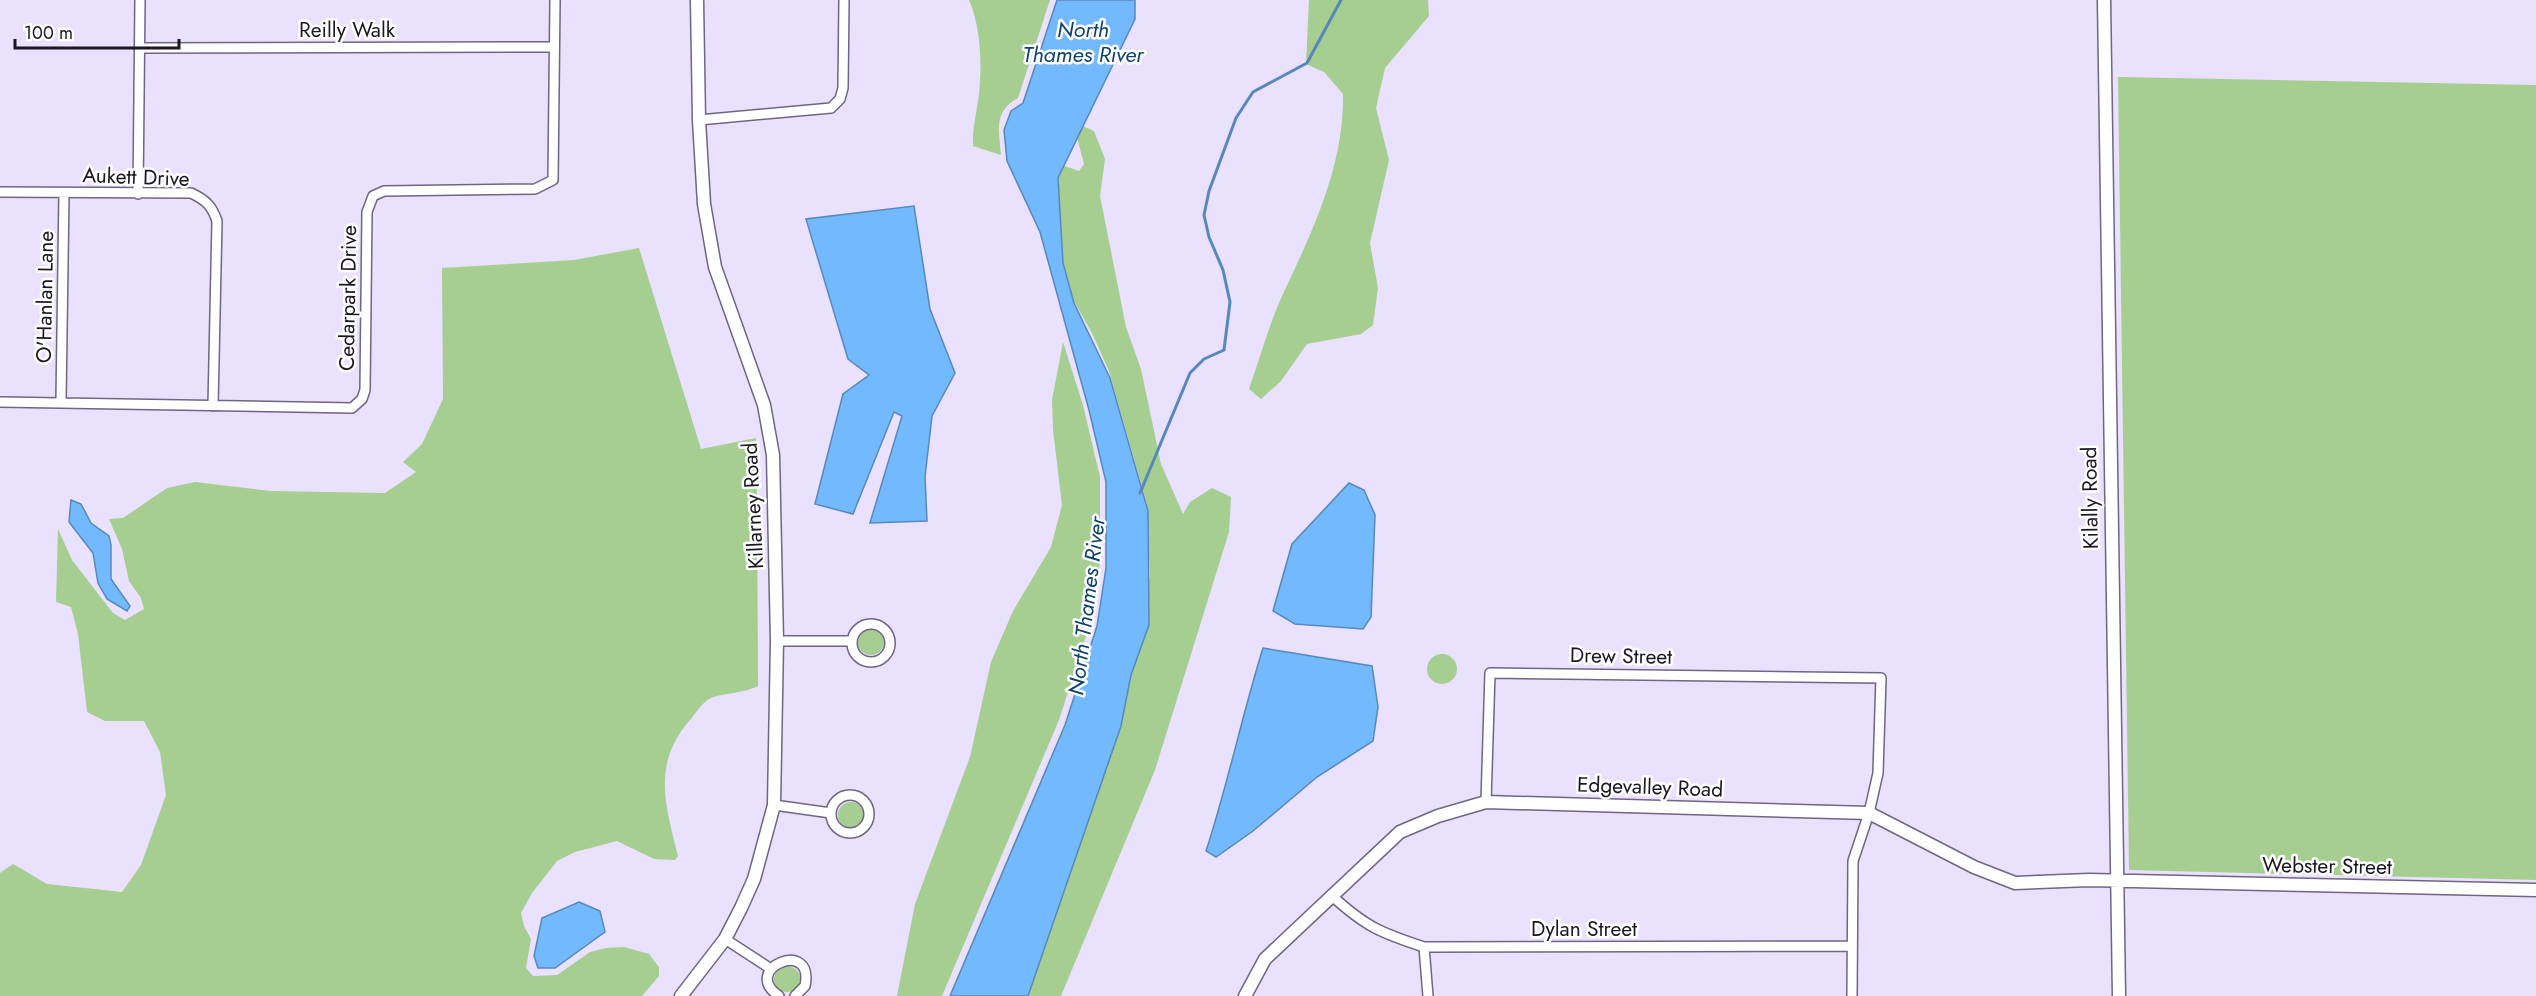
<svg xmlns="http://www.w3.org/2000/svg" width="2536" height="996" font-family="Jost,sans-serif">
<style>
.green{fill:#a5ce90}
.water{fill:#72b9fd;stroke:#5888bb;stroke-width:1.5}
.lines{fill:none;stroke-linecap:round;stroke-linejoin:round}
.stream{stroke:#5888bb;stroke-width:3}
.minor-casing{stroke:#6f6584;stroke-width:12}
.tertiary-casing{stroke:#6f6584;stroke-width:15}
.minor{stroke:#fff;stroke-width:9}
.tertiary{stroke:#fff;stroke-width:12}
.labels{text-anchor:middle;stroke-width:5;stroke-linejoin:round;paint-order:stroke}
.street-label{font-size:21px;fill:#1a1622;stroke:#fff}
.water-label{font-size:22px;font-style:italic;fill:#0e426d;stroke:#fff}
</style>
<rect width="100%" height="100%" fill="#e9e1fd"/>
<path class="green" d="M969,0H1050L1018,98C993,112 999,130 1001,155L973,146C972,128 977,112 979,94C982,65 981,27 969,0Z
M1309,0H1428L1429,16L1385,68L1376,108L1389,160L1370,243L1378,288L1373,325L1361,334L1307,344L1281,381L1261,399L1249,389C1260,358 1269,324 1283,294C1313,230 1344,166 1343,94L1324,72L1306,64Z
M2118,77L2536,85V880L2129,870Z
M1078,124L1094,131L1105,159L1100,196L1126,327L1141,369L1161,464L1183,514L1190,502L1212,488L1231,497L1229,532L1155,770L1061,996H1026L1150,576L1147,504L1109,371L1092,333L1071,296L1061,257L1055,174L1062,165L1079,171L1084,164L1075,130Z
M639,248L701,449L756,438L754,483L757,490L758,686C742,694 720,693 709,699C702,703 695,714 690,720C652,763 665,805 678,856L675,860L654,859L617,841L575,852L557,861L532,893L521,913L524,926L531,939L526,968L533,976L557,975L590,952L606,948L624,947L649,954L659,967V976L642,996H0V873L13,864L47,884L122,892L141,865L166,795L160,752L144,721H105L87,712L78,634L71,607L56,602L58,529L72,560L113,613L125,620L144,609L141,598L129,581L122,549L109,519L123,518L167,488L195,482L270,491L385,493L416,472L403,462L422,444L443,399L442,268L574,260Z
M1063,342L1083,405L1100,477V563L1091,621L1059,720L942,996H897L915,904L970,757L991,662L1013,611L1051,547L1062,505L1053,430L1052,400Z
M858 642a13 13 0 1 1 26 0a13 13 0 1 1-26 0Z
M1427 669a15 15 0 1 1 30 0a15 15 0 1 1-30 0Z
M838 815a13 13 0 1 1 26 0a13 13 0 1 1-26 0Z
M774 979a13 13 0 1 1 26 0a13 13 0 1 1-26 0Z"/>
<path class="water" d="M1057,0H1135V19L1058,178L1063,263L1074,303L1110,378L1148,511L1149,625L1131,675L1121,726L1028,996H950L1065,725L1097,626L1106,568V482L1089,410L1040,232L1007,161L1004,130L1011,111L1023,103Z
M914,206L930,309L955,373L932,416L925,477L927,521L870,523L902,416L894,412L853,514L815,504L843,394L869,375L848,359L806,219Z
M1349,483L1364,490L1375,515L1371,617L1363,629L1295,624L1273,611L1292,544Z
M71,500L81,504L91,523L109,536L111,545V579L130,606L127,611L107,599L98,583L93,553L69,522Z
M1263,648L1372,666L1378,707L1373,741L1317,777L1253,831L1216,857L1206,851C1228,784 1242,715 1263,648Z
M579,902L600,911L605,932L555,968H538L534,956L542,918Z"/>
<g class="lines">
<path class="stream" d="M1140,493L1190,373L1204,359L1224,350L1230,302L1223,270L1209,237L1204,215L1209,191L1236,118L1253,92L1307,63L1341,0"/>
<g class="minor-casing">
<path id="minor" d="M141,48L554,47
M699,120L831,108L840,99L843,88L844,0
M0,192L191,193C206,200 212,206 217,221L213,406
M138,194L140,0
M61,401L64,193
M0,402L352,408L362,399L365,390L367,212L373,196L384,191L535,189L553,180L555,0
M852 643a19 19 0 1 1 38 0a19 19 0 1 1-38 0Z
M777,641H852
M831 814a19 19 0 1 1 38 0a19 19 0 1 1-38 0Z
M1486,802L1490,673L1881,678L1878,773L1869,813L1853,861L1852,996
M774,805L831,813
M1331,895C1366,927 1381,933 1424,947L1851,946
M725,939L771,969
M1424,947L1428,996
M779,996C739,969 815,937 805,986L795,996"/>
</g>
<g class="tertiary-casing">
<path id="tertiary" d="M2104,0L2119,996
M681,996L725,939L741,908L754,879L774,805L777,641L773,455L764,405L715,267L704,204L699,120L697,0
M1245,996L1265,959L1400,832L1438,816L1486,802L1869,813L1974,867L2015,883L2089,880L2536,890"/>
</g>
<use href="#minor" class="minor"/>
<use href="#tertiary" class="tertiary"/>
</g>
<g class="labels">
<g class="street-label">
<text x="347" y="37">Reilly Walk</text>
<text transform="translate(136 177) rotate(2)" y="7">Aukett Drive</text>
<text transform="translate(45 297) rotate(-89)" y="7">O'Hanlan Lane</text>
<text transform="translate(348 298) rotate(-89)" y="7">Cedarpark Drive</text>
<text transform="translate(2090 498) rotate(-91)" y="7">Kilally Road</text>
<text transform="translate(753 506) rotate(-93)" y="7">Killarney Road</text>
<text transform="translate(1621 656) rotate(1)" y="7">Drew Street</text>
<text transform="translate(1650 787) rotate(2)" y="7">Edgevalley Road</text>
<text transform="translate(2327 866) rotate(1)" y="7">Webster Street</text>
<text x="1584" y="936">Dylan Street</text>
</g>
<g class="water-label">
<text x="1083" y="37">North<tspan x="1083" dy="25">Thames River</tspan></text>
<text transform="translate(1086 606) rotate(-83)" y="8">North Thames River</text>
</g>
</g>
<path d="M15 39v9h164v-9" fill="none" stroke="#1a1622" stroke-width="3"/>
<text x="24" y="39" font-size="18" fill="#1a1622" stroke="#ffffff" stroke-width="4.5" paint-order="stroke">100 m</text>
</svg>
